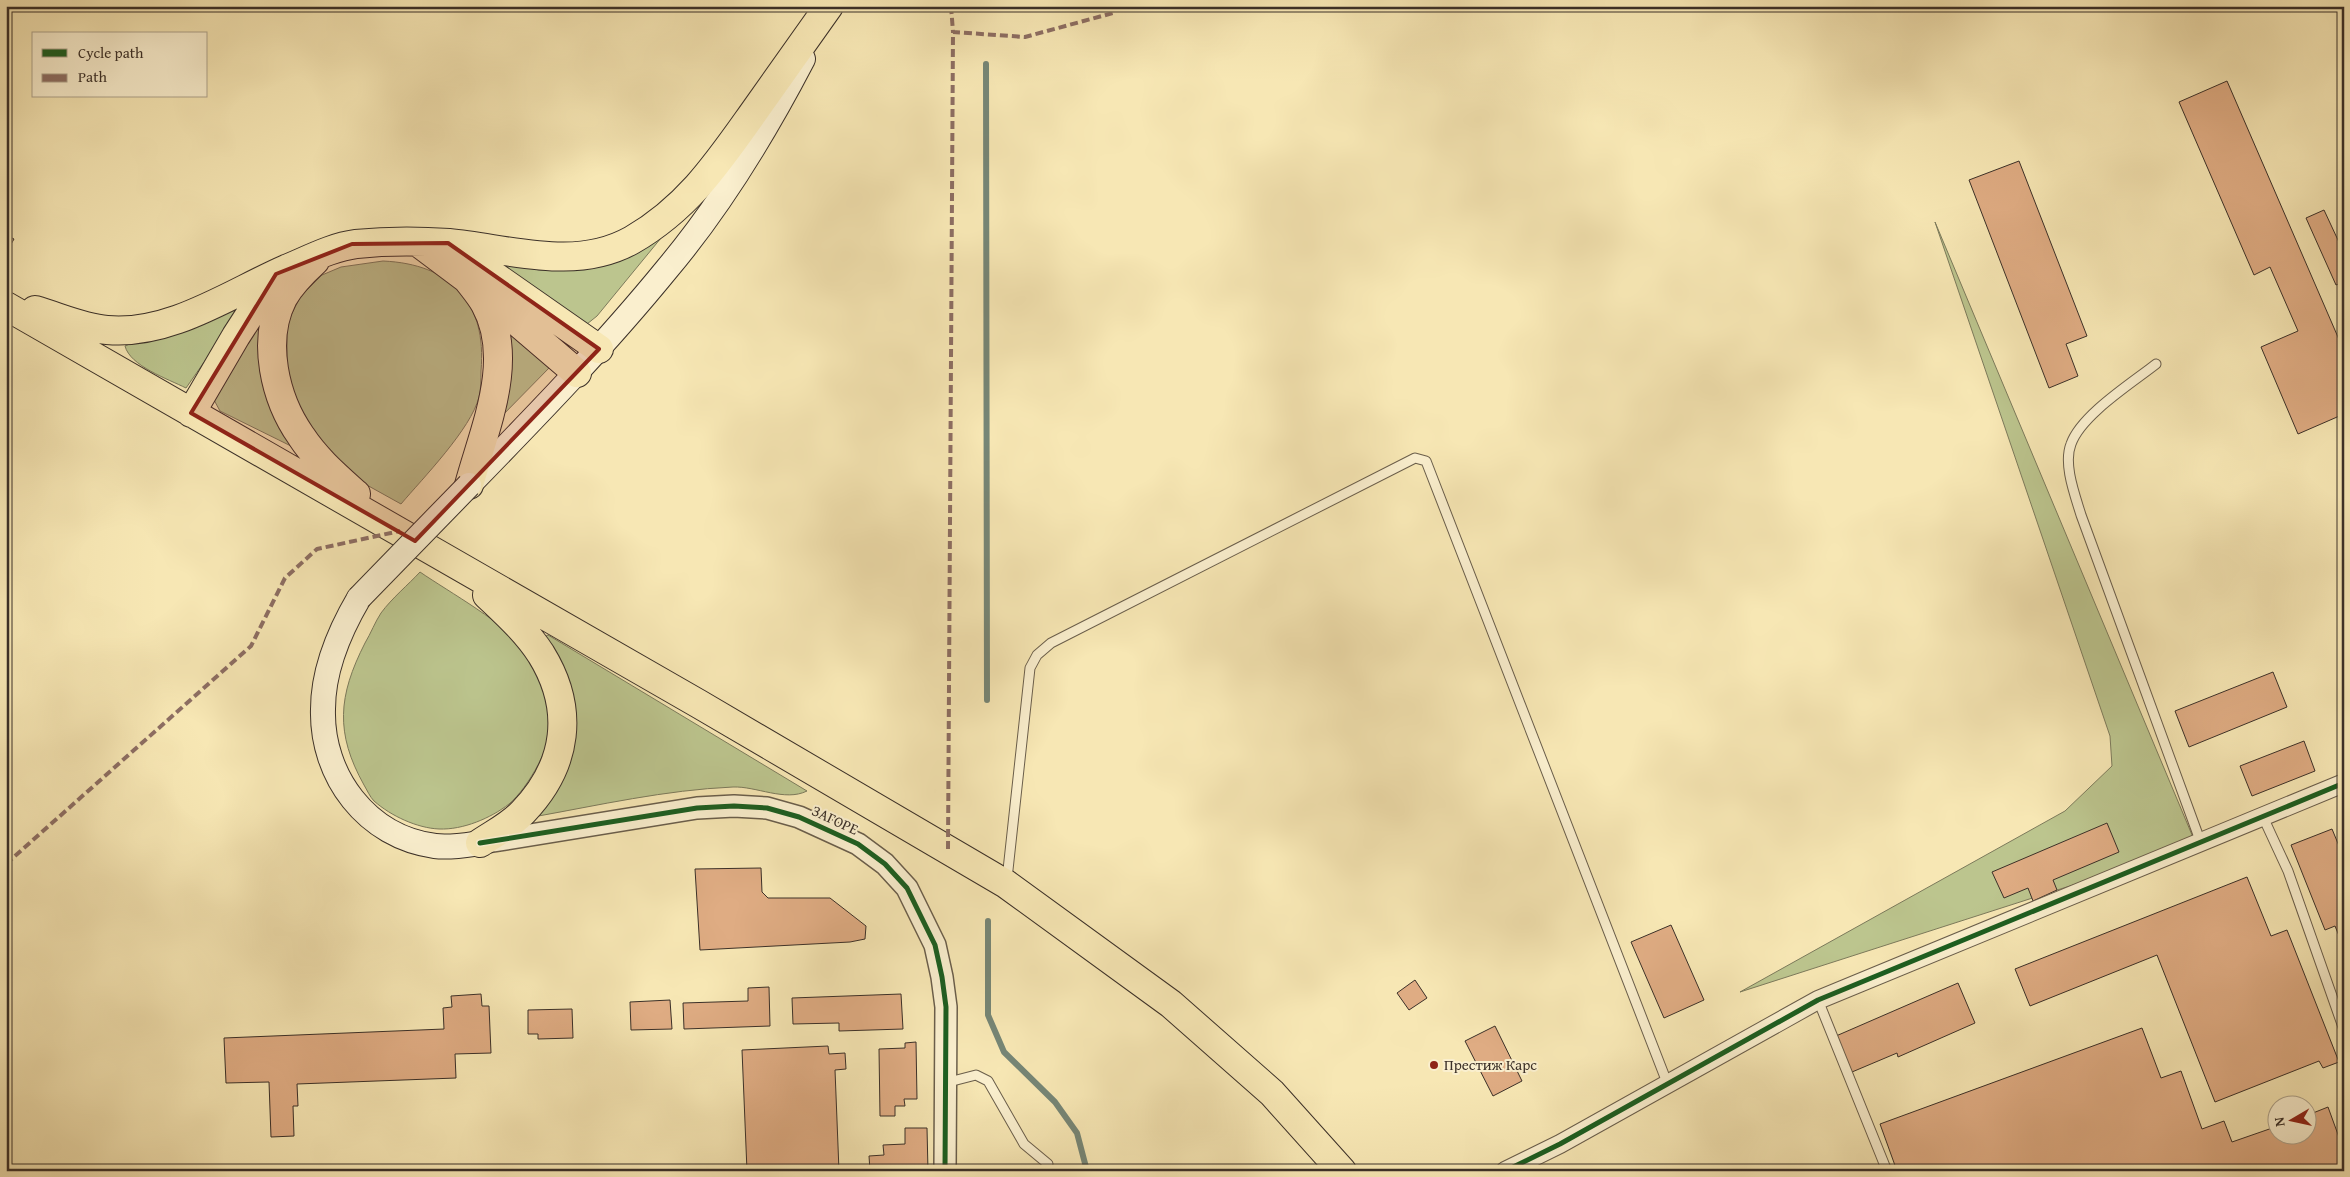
<svg xmlns="http://www.w3.org/2000/svg" width="2350" height="1177" font-family="'Gentium Book Plus',serif">
<style>
.green{fill:#bcc58e;stroke:#7c7a5b}
.lines{fill:none;stroke-linecap:round;stroke-linejoin:round}
.stream{stroke:#768676;stroke-width:6}
.building{fill:#dfac83;stroke:#3b3028}
.service-casing{stroke:#6a5e4b;stroke-width:11}
.minor-casing{stroke:#6a5e4b;stroke-width:20}
.tertiary-casing{stroke:#6a5e4b;stroke-width:24}
.secondary-casing{stroke:#3b3028;stroke-width:26}
.primary-casing{stroke:#3b3028;stroke-width:30}
.service{stroke:#faefce;stroke-width:9}
.minor{stroke:#faefce;stroke-width:18}
.tertiary{stroke:#faefce;stroke-width:21}
.secondary{stroke:#faefce;stroke-width:24}
.primary{stroke:#f7e7b4;stroke-width:28}
.secondary-bridge-casing{stroke:#3b3028;stroke-width:26;stroke-linecap:butt}
.secondary-bridge{stroke:#faefce;stroke-width:24}
.quiet{stroke:#8d6e63;stroke-width:4;stroke-dasharray:8 4;stroke-linecap:butt}
.cycleway-casing{stroke:#faefce;stroke-width:8}
.cycleway{stroke:#1b5e20;stroke-width:5}
.marked{fill:#8f2418;fill-opacity:0.2;stroke:#8f2418;stroke-width:4;stroke-linejoin:round}
.poi-dot{fill:#8f2418;stroke:#faefce;stroke-width:2}
.labels{text-anchor:middle;stroke-width:4;stroke-linejoin:round;paint-order:stroke}
.street-label{font-size:15px;fill:#3b3028;stroke:#faefce}
.poi-label{font-size:15px;fill:#3b3028;stroke:#faefce;text-anchor:start}
</style>
<rect width="100%" height="100%" fill="#f7e7b4"/>
<filter id="stains"><feTurbulence type="fractalNoise" baseFrequency=".004" numOctaves="4"/><feColorMatrix values="0 0 0 0 .2 0 0 0 0 .09 0 0 0 0 .02 0 0 0 .5 -.17"/></filter>
<radialGradient id="worn" r=".72"><stop offset=".6" stop-color="#630" stop-opacity="0"/><stop offset="1" stop-color="#630" stop-opacity=".3"/></radialGradient>
<path class="green" d="M675,221L597,316L587,324L485,258L539,270H569Z
M1935,222L2195,842L2157,858L1740,992L2065,811L2112,766L2110,736Z
M383,261C451,264 487,302 481,371C481,379 481,389 479,397C471,429 423,478 401,504L347,474L315,440L295,402L287,366V324L300,297L322,275L341,267Z
M246,302L186,388C168,379 130,366 125,346L132,343Z
M267,315L295,448L220,411L214,400L218,388Z
M498,316L551,366L496,422Z
M420,572C449,592 507,624 526,651C538,669 548,696 551,718C554,743 528,788 509,804C491,818 463,830 439,829C417,828 391,816 374,801C370,797 367,790 364,785C335,733 338,696 365,643C371,633 375,622 381,613C392,598 408,585 420,572Z
M548,635L807,791C785,802 756,786 733,787C665,790 600,805 533,817L562,774L540,639Z"/>
<g class="lines">
<path class="stream" d="M986,64L987,700
M988,921V1015L1004,1052L1055,1102L1077,1133L1087,1171"/>
</g>
<path class="building" d="M2227,81L2344,351V414L2298,434L2261,347L2298,331L2270,267L2254,275L2179,102Z
M2019,161L2087,336L2066,344L2078,376L2049,388L1969,180Z
M2324,210L2344,253V282L2336,285L2306,218Z
M6,235L14,239L6,253Z
M2273,672L2287,707L2189,747L2175,711Z
M2304,741L2315,771L2252,796L2240,766Z
M2107,823L2119,852L2053,880L2057,890L2033,901L2028,888L2004,898L1992,872Z
M2332,829L2344,858V948L2335,926L2325,930L2291,845Z
M761,868L762,892L768,898H830L866,926L865,939L850,942L700,950L695,869Z
M2247,877L2271,936L2287,930L2339,1062L2323,1068L2319,1061L2215,1102L2157,955L2030,1006L2015,969Z
M1671,925L1704,1000L1664,1018L1631,942Z
M1415,980L1427,998L1409,1010L1397,993Z
M1958,983L1975,1023L1898,1057L1897,1053L1852,1072L1836,1036Z
M769,987L770,1026L684,1029L683,1003L748,1001V988Z
M481,994L482,1006H489L491,1053L455,1054L456,1078L297,1084L298,1106H293L294,1136L271,1137L269,1082L226,1083L224,1038L444,1029L443,1008L452,1007L451,996Z
M901,994L903,1029L839,1031V1023L793,1024L792,998Z
M670,1000L672,1029L631,1030L630,1002Z
M572,1009L573,1038L538,1039V1034H528V1010Z
M1495,1026L1522,1081L1493,1096L1465,1041Z
M2142,1028L2161,1078L2181,1071L2202,1129L2224,1121L2232,1142L2278,1126V1134H2308V1115L2328,1107L2344,1151V1171H1897L1880,1124Z
M916,1042L917,1099H904L905,1106H895V1116H880L879,1049L905,1048V1043Z
M828,1046L829,1054L845,1053L846,1069L835,1070L839,1171H747L742,1050Z
M905,1128H927L928,1171H870L869,1156L884,1155L883,1145L905,1144Z"/>
<g class="lines">
<g class="service-casing">
<path id="service" d="M2156,364C2132,383 2081,415 2071,444C2063,464 2075,495 2081,515L2201,843
M2263,817L2288,871L2344,1030
M1007,879L1030,668L1037,655L1051,643L1415,458L1426,461L1668,1085
M1818,1000L1887,1171
M945,1083L976,1075L988,1081L1024,1144L1048,1164"/>
</g>
<g class="minor-casing">
<path id="minor" d="M1505,1171L1560,1144L1818,1000L2344,783"/>
</g>
<g class="tertiary-casing">
<path id="tertiary" d="M487,842L697,808L734,806L767,808L799,817L858,844L885,864L907,888L935,945L942,977L946,1007L945,1171"/>
</g>
<g class="secondary-casing">
<path id="secondary" d="M469,485C537,415 605,345 667,269C720,206 765,132 803,59
M359,598C339,632 323,670 323,709C321,776 367,837 435,846C450,848 466,845 480,843"/>
</g>
<g class="primary-casing">
<path id="primary" d="M419,243L467,279L577,373
M453,247L599,349
M315,261C303,272 291,284 283,298C261,341 275,399 301,436C316,459 336,476 356,494
M467,279C473,287 480,295 485,304C516,360 484,429 469,485
M6,306L699,704L1006,884L1171,1004L1272,1093L1342,1171
M35,310C59,317 83,328 107,330C170,336 231,293 286,269C308,260 332,247 356,244C385,241 420,241 449,243C510,249 575,272 632,240C689,207 719,161 756,109C780,75 804,41 829,6
M191,413L236,336L276,274
M480,843C495,833 511,825 523,812C568,765 575,709 541,654C526,631 506,613 487,595"/>
</g>
<use href="#service" class="service"/>
<use href="#minor" class="minor"/>
<use href="#tertiary" class="tertiary"/>
<use href="#secondary" class="secondary"/>
<use href="#primary" class="primary"/>
<g class="secondary-bridge-casing">
<path id="secondary-bridge" d="M359,598L469,485"/>
</g>
<use href="#secondary-bridge" class="secondary-bridge"/>
<path class="quiet" d="M951,6L953,32
M948,849L953,32L1025,37L1113,13L1119,6
M6,864L251,646L285,578L317,549L400,531"/>
<g class="cycleway-casing">
<path id="cycleway" d="M480,843L697,808L734,806L767,808L799,817L858,844L885,864L907,888L935,945L942,977L946,1007L945,1171
M1505,1171L1560,1144L1818,1000L2344,783"/>
</g>
<use href="#cycleway" class="cycleway"/>
</g>
<path class="marked" d="M448,243L599,349L415,541L191,413L276,274L352,244Z"/>
<circle class="poi-dot" cx="1434" cy="1065" r="5"/>
<g class="labels">
<g class="street-label">
<text transform="translate(835 820) rotate(25)" y="5">ЗАГОРЕ</text>
</g>
<g class="poi-label">
<text x="1444" y="1070">Престиж Карс</text>
</g>
</g>
<rect width="2350" height="1177" fill="none" stroke="#f7e7b4" stroke-width="25"/>
<rect x="8" y="8" width="2335" height="1162" fill="none" stroke="#3b3028" stroke-width="2.5"/>
<rect x="12" y="12" width="2325" height="1152" fill="none" stroke="#3b3028"/>
<rect x="32" y="32" width="175" height="65" fill="#faefce" stroke="#aea38c"/>
<rect x="42" y="49" width="25" height="8" fill="#1b5e20" stroke="#aea38c"/>
<text x="78" y="58" font-size="15" fill="#3b3028">Cycle path</text>
<rect x="42" y="74" width="25" height="8" fill="#8d6e63" stroke="#aea38c"/>
<text x="78" y="82" font-size="15" fill="#3b3028">Path</text>
<g transform="translate(2292 1120) rotate(261)"><circle r="24" fill="#faefce" stroke="#aea38c"/>
<path d="M0-4L9 19L0 12L-9 19Z" fill="#8f2418"/>
<text y="-8" font-size="14" font-weight="bold" text-anchor="middle" fill="#3b3028">N</text>
</g>
<rect width="100%" height="100%" filter="url(#stains)"/>
<rect width="100%" height="100%" fill="url(#worn)"/>
</svg>
